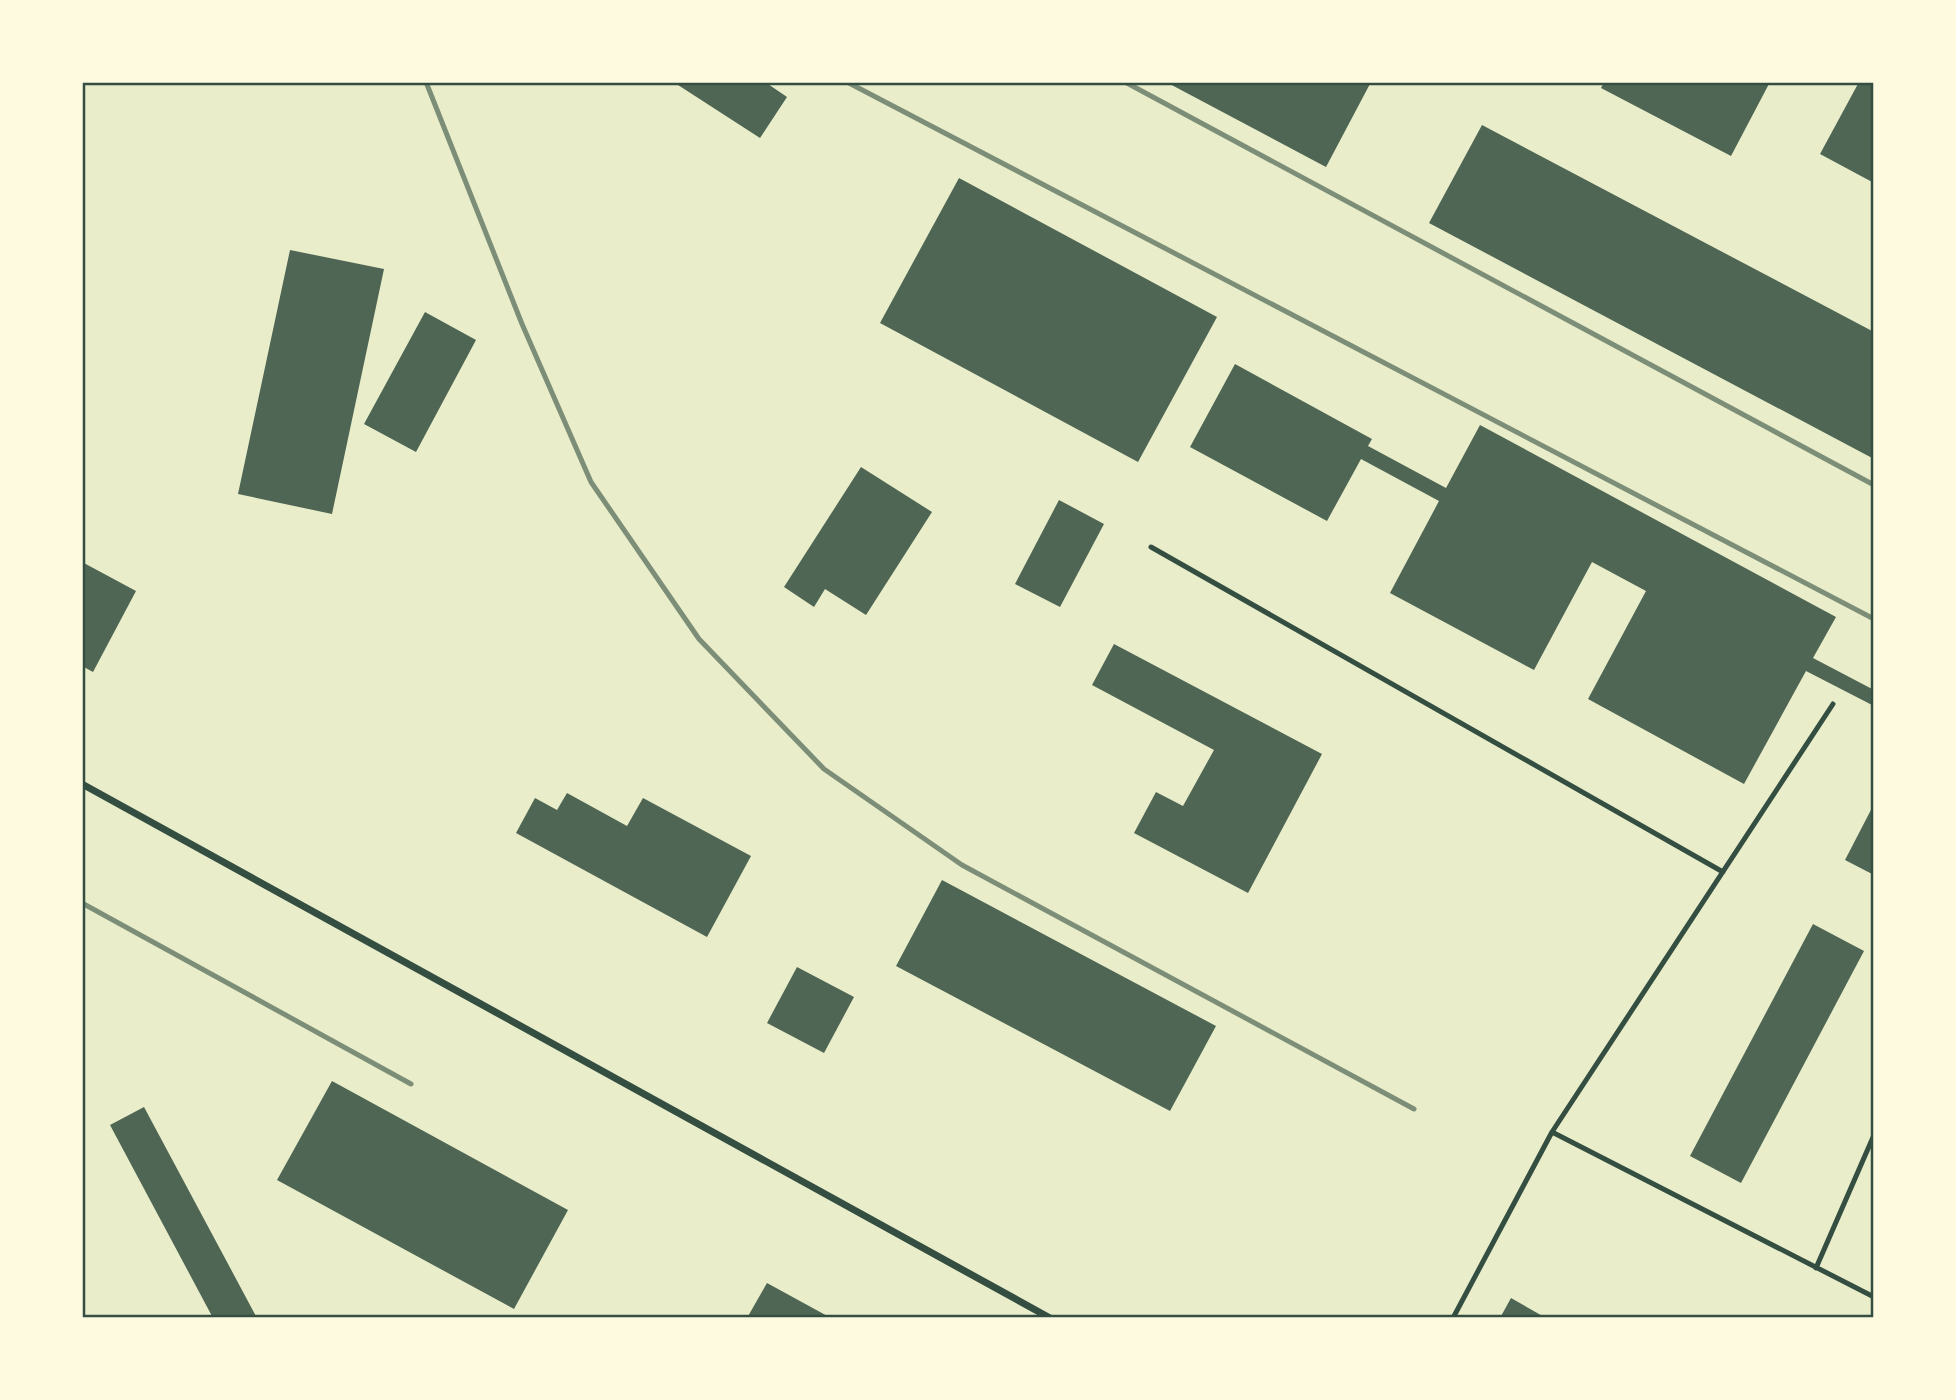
<svg xmlns="http://www.w3.org/2000/svg" width="1956" height="1400" font-family="'Source Sans 3',sans-serif">
<style>
.building{fill:#4f6655}
.lines{fill:none;stroke-linecap:round;stroke-linejoin:round}
.service{stroke:#344e41;stroke-width:5}
.minor{stroke:#344e41;stroke-width:7}
.rail{stroke:#7c8e77;stroke-width:5}
.neatline{fill:none;stroke:#344e41;stroke-width:2.5}
</style>
<rect width="100%" height="100%" fill="#e9edc9"/>
<path class="building" d="M679,82H765L787,97L760,138L678,85Z
M1166,82H1371L1326,167Z
M1604,82H1770L1731,156L1601,88Z
M1859,82H1874V183L1820,154Z
M1482,125L1874,332V459L1429,223Z
M959,178L1217,317L1138,462L880,323Z
M290,250L384,269L332,514L238,494Z
M425,312L476,340L416,452L364,424Z
M1235,364L1372,439L1368,446L1446,488L1480,425L1836,617L1813,658L1874,690V706L1806,671L1744,784L1588,699L1646,591L1592,562L1534,670L1390,593L1439,501L1361,459L1327,521L1190,447Z
M861,467L932,512L866,615L825,589L814,607L784,587Z
M1059,500L1104,524L1060,607L1015,584Z
M82,562L136,591L93,672L82,666Z
M1114,644L1322,754L1248,893L1134,833L1156,792L1183,806L1214,750L1092,685Z
M567,793L627,826L643,798L751,856L707,937L516,833L535,798L557,810Z
M1874,804V875L1845,860Z
M942,880L1216,1026L1170,1111L896,966Z
M1813,924L1864,951L1741,1183L1690,1156Z
M797,967L854,997L824,1053L767,1023Z
M332,1081L568,1210L514,1309L277,1180Z
M144,1107L257,1318H213L110,1125Z
M767,1283L831,1318H747Z
M1511,1298L1546,1318H1500Z"/>
<g class="lines">
<path class="service" d="M1151,547L1723,872
M1552,1132L1874,1297
M1816,1268L1874,1135
M1453,1318L1552,1132L1833,704"/>
<path class="minor" d="M82,784L1050,1318"/>
<path class="rail" d="M426,82L522,324L591,482L699,639L824,769L962,865L1414,1109
M847,82L1874,619
M1125,82L1874,485
M82,903L411,1084"/>
</g>
<rect width="1956" height="1400" fill="none" stroke="#fefae0" stroke-width="168"/>
<rect x="84" y="84" width="1788" height="1232" class="neatline"/>
</svg>
